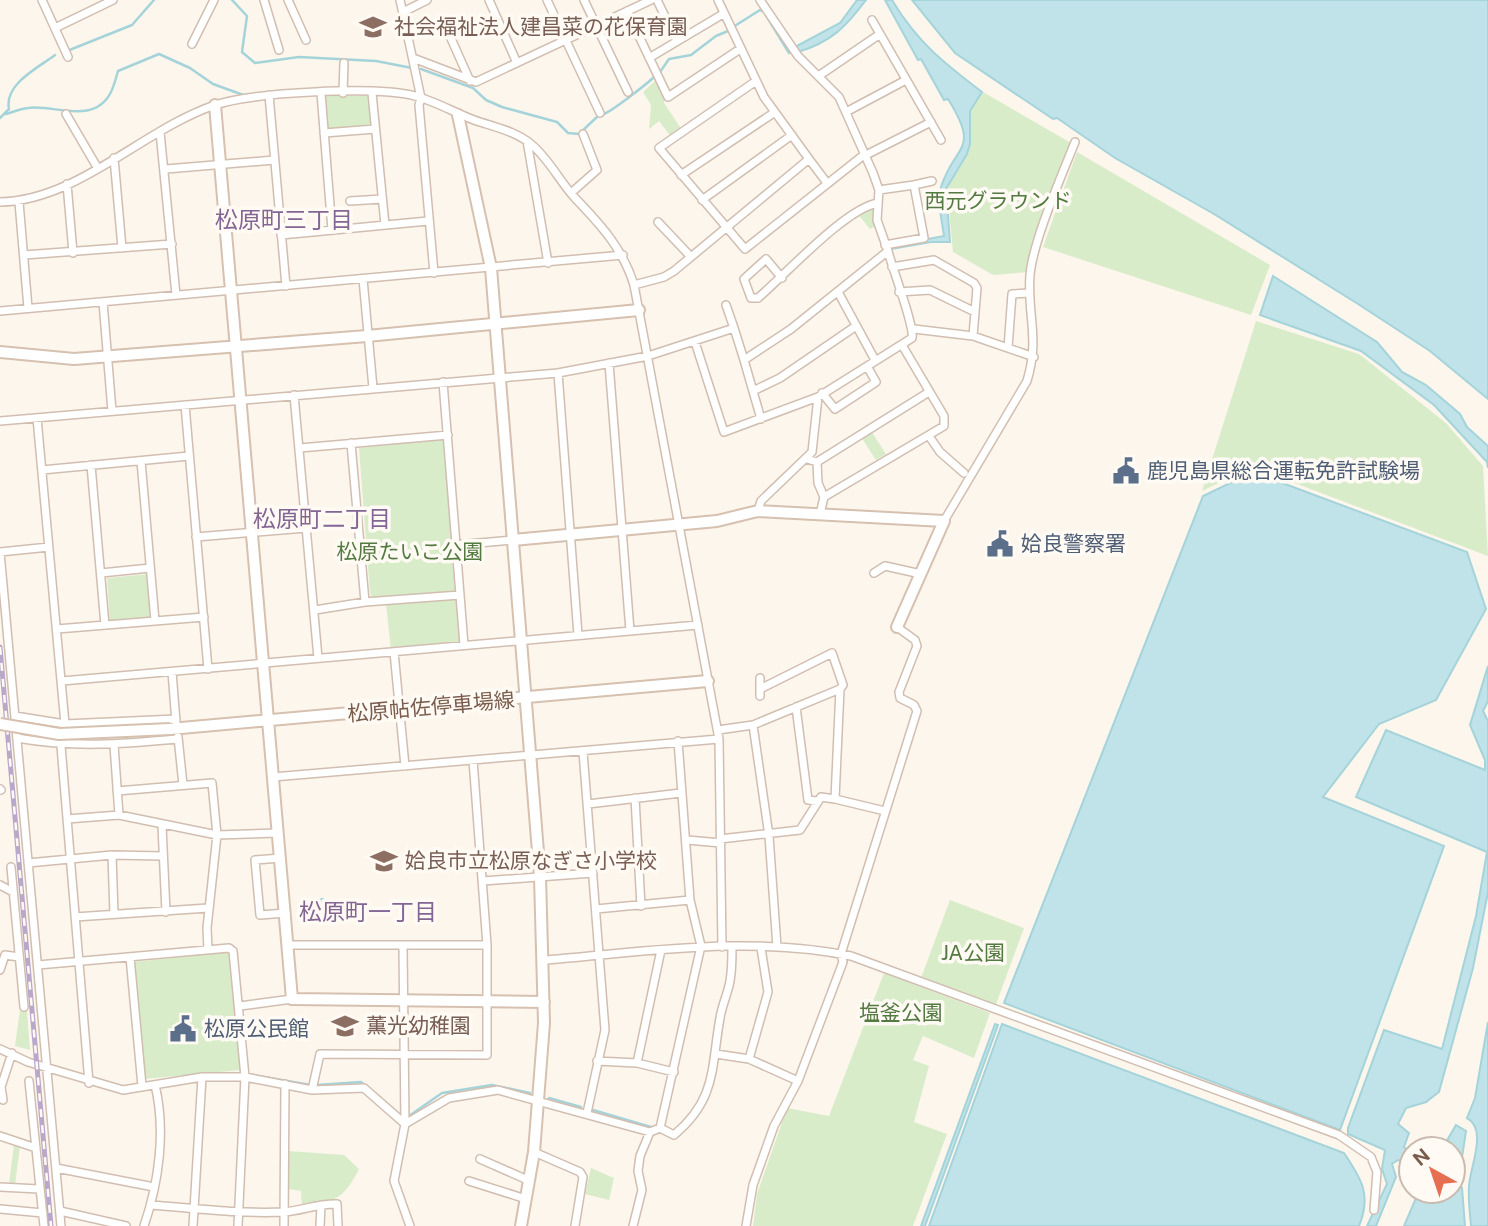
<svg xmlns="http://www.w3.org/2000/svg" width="1488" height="1226" font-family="'Public Sans','Noto Sans JP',sans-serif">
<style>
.green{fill:#d8ecc9}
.water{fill:#bfe3e8;stroke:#a5d3da;stroke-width:2}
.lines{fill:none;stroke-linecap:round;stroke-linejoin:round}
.stream{stroke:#a5d3da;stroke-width:2.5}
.street-casing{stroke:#d1beb0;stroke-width:10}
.secondary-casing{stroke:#d6c0b0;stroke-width:14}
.street{stroke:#fff;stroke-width:7}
.secondary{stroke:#fff;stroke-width:10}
.rail-casing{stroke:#b9a8c9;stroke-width:5}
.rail{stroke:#fffaf3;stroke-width:2.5;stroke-dasharray:8;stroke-linecap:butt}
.secondary-bridge-casing{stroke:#d6c0b0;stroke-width:14;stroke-linecap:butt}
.secondary-bridge{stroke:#fff;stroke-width:10}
.labels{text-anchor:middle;stroke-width:7;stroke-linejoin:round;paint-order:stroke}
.education-label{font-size:21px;fill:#785e54;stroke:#fffaf3;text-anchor:start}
.park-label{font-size:21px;fill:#537a41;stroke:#fffaf3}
.service-label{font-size:21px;fill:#4e5e75;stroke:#fffaf3;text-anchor:start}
.street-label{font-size:21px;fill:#7a5c4d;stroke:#fffaf3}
.neighbourhood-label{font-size:23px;fill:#846695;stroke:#fffaf3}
</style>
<rect width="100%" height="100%" fill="#fdf6ec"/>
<path class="green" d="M656,80L665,98L664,103L682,130L671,137L659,121L649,129L651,105L643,92Z
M983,92L1071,143L1029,272L993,275L953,252L947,189L968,154L971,144L970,111Z
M324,96H369L372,122L369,126L328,130Z
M1077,152L1270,265L1251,315L1043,247Z
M872,206L876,208V226L870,229L857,213Z
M1256,321L1359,354L1446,423L1483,466L1488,556L1252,467L1202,491Z
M871,431L886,454L876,460L861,437Z
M444,439L456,587L454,593L373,600L370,593L359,448Z
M149,574L152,619L110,623L107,578Z
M456,598L461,643L391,650L386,604Z
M950,900L1024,928L995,1007L921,978Z
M228,952L232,956L241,1070L144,1079L134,962Z
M884,973L990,1013L974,1058L923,1036L913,1060L929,1066L914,1122L947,1134L913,1226H753L757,1194L787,1108L829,1116Z
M20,1010L27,1011L30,1050L15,1046Z
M14,1144L20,1146L15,1185L9,1184Z
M288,1151L344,1155L359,1169C344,1199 334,1202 302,1208L301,1191L288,1189Z
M591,1168L614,1178L609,1200L585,1194Z"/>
<path class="water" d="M857,0H866C846,27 831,42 798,52L795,47L840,23Z
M885,0H892C917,42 944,63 982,92L970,111V144L967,154L946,189L950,242H931L891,249V246L944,236C942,221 937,202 941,187C955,143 981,152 948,99L944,100L921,59L918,60Z
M912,0H1488V399L1430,351L1358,304L1214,214L1115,158L1057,118L1053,119L955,53Z
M1273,276L1377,342L1402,372L1426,385L1460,414L1467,427L1488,446V468L1487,462L1434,405L1361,351L1260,315Z
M1253,472L1467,552L1486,609L1436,700L1379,724L1323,797L1444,846L1340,1130L1004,1003L1203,496Z
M1488,666V701L1483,711L1488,721V892L1473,968L1439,1092L1426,1102L1406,1108L1398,1124L1409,1133L1404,1147L1411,1154V1165L1398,1160L1392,1164L1396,1177L1376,1226H1367L1387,1184L1382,1169L1385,1150L1348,1134V1128L1384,1030L1442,1049L1476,916L1487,852L1356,797L1386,730L1485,770V760L1470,725Z
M323,899L324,905L340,903L341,920L313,923L311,900Z
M1488,1022V1226H1471C1470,1213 1468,1199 1469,1186C1470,1167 1488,1129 1467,1118L1475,1098Z
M995,1024L998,1025L925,1226H921Z
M1002,1024L1344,1153C1361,1178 1372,1195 1359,1226H929Z
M1456,1125L1466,1131L1458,1184L1462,1188L1465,1226H1404L1419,1191H1453V1149H1442Z"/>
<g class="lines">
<path class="stream" d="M232,0L247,16L242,52L255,63L299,57L376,61L412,68
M733,27L760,10L764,12L789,53
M67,51L132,25L154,0
M421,69L473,88L486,100L502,107L557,122L568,133L579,134L598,116
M660,72L669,59L691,55L716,36L728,31
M6,114C13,112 20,109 28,108C54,104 94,126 111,92C114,86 116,78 118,71L159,54L190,68L213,84L246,96
M604,114C613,110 647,84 654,77
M0,118L9,109C4,84 38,68 55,55
M253,1075L311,1085
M317,1085L361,1082L398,1113
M549,1098L581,1107
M593,1110L651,1127
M409,1116L442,1093L492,1085L530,1093"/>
<g class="street-casing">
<path id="street" d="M42,0L68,57
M264,0L279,50
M288,0L306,40
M400,0L421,98L419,105L434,273
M489,0L517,63
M547,0L600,113
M584,0L628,92
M657,0L677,41
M627,11L668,97L740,49
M403,12L427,0
M872,20L941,140
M55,28L113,0
M449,34L470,81
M192,44L214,0
M413,58L476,82L651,0
M649,58L723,14
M820,75L880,34
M756,81L659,148L745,249L865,154
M321,93L332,230
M343,93L344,63
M372,93L385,225
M269,95L286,286
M846,112L906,80
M66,114L97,167
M160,132L176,295
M324,133L375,129
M527,141L548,263
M866,155L931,122
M114,158L122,248
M809,159L827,183
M166,169L274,160
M681,175L775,112
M67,184L73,253
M914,185L932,181
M879,190L914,185L924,238L885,245
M571,193L597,170L583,134
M702,200L792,135
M350,201L382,199
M0,202C77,201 144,129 215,105C255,92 375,86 415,96C435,101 455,113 474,120C494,127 516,131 532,145C549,159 560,182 575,198C601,225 623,249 634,285L719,739L722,947
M19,202L28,308
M658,222L691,257
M281,235L428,221
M24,255L172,244
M892,267L934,260L974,283L977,288L973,336
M782,278L766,259L744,279L751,298H758C786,274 846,208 878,203
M363,279L373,388
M634,285L664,277L674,271L809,159L764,97L718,0
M838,292L875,360
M899,292L930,290L975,312
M103,302L112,411
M726,305L734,328
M0,311L623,255
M914,329L973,336L1034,357
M695,342L724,432L818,397L912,338C915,327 892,268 888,251
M1008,348L1012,294L1029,293
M744,360L761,419
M609,363L630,631
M558,373L578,635
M443,382L464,645
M753,391L780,378L856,326
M822,393L835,409L876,382L867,366
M294,395L318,658
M185,405L208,669
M37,418L65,724
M0,421L558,373L648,356L734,328L744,360L791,329L888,251L877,220L879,190L873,173L839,97L798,56L760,0
M929,436L940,452L964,473
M351,443L365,602
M300,448L448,435
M807,459L817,462L929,392
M141,461L155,621
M817,462L818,483L824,497
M91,465L105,625
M42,470L189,456
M758,511L761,501L812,452L818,397
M820,514L824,497L944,426V416L902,345
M944,521L1027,381C1040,338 1027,315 1030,275C1033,241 1062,175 1075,142
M196,537L306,528
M456,545L513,540
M0,552L61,1226
M0,552L49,547
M101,573L150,568
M874,573L885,566L921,574
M315,610L365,602L460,595
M57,629L204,617
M394,652L405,766
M172,672L176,722
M760,678V696
M62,681L698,625
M760,689L832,653L843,685L840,689
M796,707L808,800L817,801
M15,716L65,724L176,719
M753,725L769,836L777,947
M718,730L753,725L840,689L835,799L821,797L800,830L720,839
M178,737L183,785
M17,738C74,748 122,744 178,739
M114,745L119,815
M61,746L89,1083
M583,752L605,1030L587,1113
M273,777L719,739
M0,789L1,790
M117,791L212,783L217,835L207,928L208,950
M635,798L641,906
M835,799L885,811
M588,804L681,793
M67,819L119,815L217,835L278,833
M162,826L166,912
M687,840L721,843
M112,855L114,914
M281,858L255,860L260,915L286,913
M28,863L112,855L162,856
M11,867L24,1007
M483,881L593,873
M0,885L13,892
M596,909L690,900
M75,917L208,908
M289,945H487
M403,946L405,1124L394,1181L410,1226
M130,957L142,1086
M544,960C645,952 751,935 851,956L1339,1135L1371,1157L1377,1172L1374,1210
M38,965L229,948L233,951L245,1077L238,1226
M0,970L5,955L19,957
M240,1006L292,999
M0,1049L28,1062L123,1090L202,1077H245L312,1090L364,1088L405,1124
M716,1054L749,1059L768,992L761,948
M749,1059L798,1081
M597,1061L637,1063L674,1072
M637,1063L661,950
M29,1081L44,1226
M312,1090L320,1054L487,1055V945L473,760
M3,1100L1,1087L12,1053
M405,1124L449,1098L498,1090L650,1132L660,1128L701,946L690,900L678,741
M660,1128L674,1135C717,1099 711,1068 720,1018C722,1005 728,993 730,981C732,970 732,959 732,948
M0,1136L36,1148
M534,1152L580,1172L583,1177L575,1226
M480,1159L530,1181
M56,1168L154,1187
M469,1181L526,1199
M0,1187L39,1189
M151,1205C195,1208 239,1214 283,1212C301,1211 319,1203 337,1204L338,1226
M0,1209L43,1213
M60,1211L126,1226
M144,1226C159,1182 166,1130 155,1085
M193,1226L202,1077
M284,1226L285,1084
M320,1226L321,1205
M633,1226L642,1190L638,1171L640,1156L650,1132
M746,1226L753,1185L774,1126L798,1081L843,962L841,954L917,711L914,705L900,698L899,692L917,646L915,640L897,627"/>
</g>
<g class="secondary-casing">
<path id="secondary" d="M215,105L292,999L544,1002
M458,115L491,268L540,877L544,1023L534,1152L521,1226
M0,352L74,359L367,336L639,310
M513,540L717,521L758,511L944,521L897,627
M170,729L708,681"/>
</g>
<use href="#street" class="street"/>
<use href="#secondary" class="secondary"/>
<g class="rail-casing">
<path id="rail" d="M0,647L51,1226"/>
</g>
<use href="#rail" class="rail"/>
<g class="secondary-bridge-casing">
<path id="secondary-bridge" d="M0,724L59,734L170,729"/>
</g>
<use href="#secondary-bridge" class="secondary-bridge"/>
</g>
<defs>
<g id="school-bare" transform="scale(2.1)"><path d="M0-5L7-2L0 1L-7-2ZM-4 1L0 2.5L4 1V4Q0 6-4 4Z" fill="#8d6e63" stroke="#fffaf3" stroke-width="2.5" paint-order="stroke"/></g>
<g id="civic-bare" transform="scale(2.1)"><path d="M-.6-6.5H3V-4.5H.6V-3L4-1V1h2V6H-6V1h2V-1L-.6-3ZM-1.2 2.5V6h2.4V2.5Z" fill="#5c6f8a" stroke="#fffaf3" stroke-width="2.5" paint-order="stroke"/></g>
</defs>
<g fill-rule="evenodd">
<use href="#school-bare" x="373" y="27"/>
<use href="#civic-bare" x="1126" y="471"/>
<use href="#civic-bare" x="1000" y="544"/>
<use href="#school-bare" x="384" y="861"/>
<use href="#school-bare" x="345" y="1026"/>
<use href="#civic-bare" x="183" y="1029"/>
</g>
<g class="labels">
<g class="education-label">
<text x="394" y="34">社会福祉法人建昌菜の花保育園</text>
<text x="405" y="868">姶良市立松原なぎさ小学校</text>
<text x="366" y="1033">薫光幼稚園</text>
</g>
<g class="park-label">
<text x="998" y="208">西元グラウンド</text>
<text x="410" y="559">松原たいこ公園</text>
<text x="973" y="960">JA公園</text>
<text x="901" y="1020">塩釜公園</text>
</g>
<g class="service-label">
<text x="1147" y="478">鹿児島県総合運転免許試験場</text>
<text x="1021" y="551">姶良警察署</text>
<text x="204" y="1036">松原公民館</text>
</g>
<g class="street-label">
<text transform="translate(431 707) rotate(-5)" y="7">松原帖佐停車場線</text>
</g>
<g class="neighbourhood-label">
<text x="284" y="228">松原町三丁目</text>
<text x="322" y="527">松原町二丁目</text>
<text x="368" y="920">松原町一丁目</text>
</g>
</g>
<g transform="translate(1432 1170) rotate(320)"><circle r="33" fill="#fffaf3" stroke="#cabbb1" stroke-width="2"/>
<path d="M0-5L12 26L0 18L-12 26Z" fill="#e76f51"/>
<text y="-10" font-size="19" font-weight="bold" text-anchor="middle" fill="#7a5c4d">N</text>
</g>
</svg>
